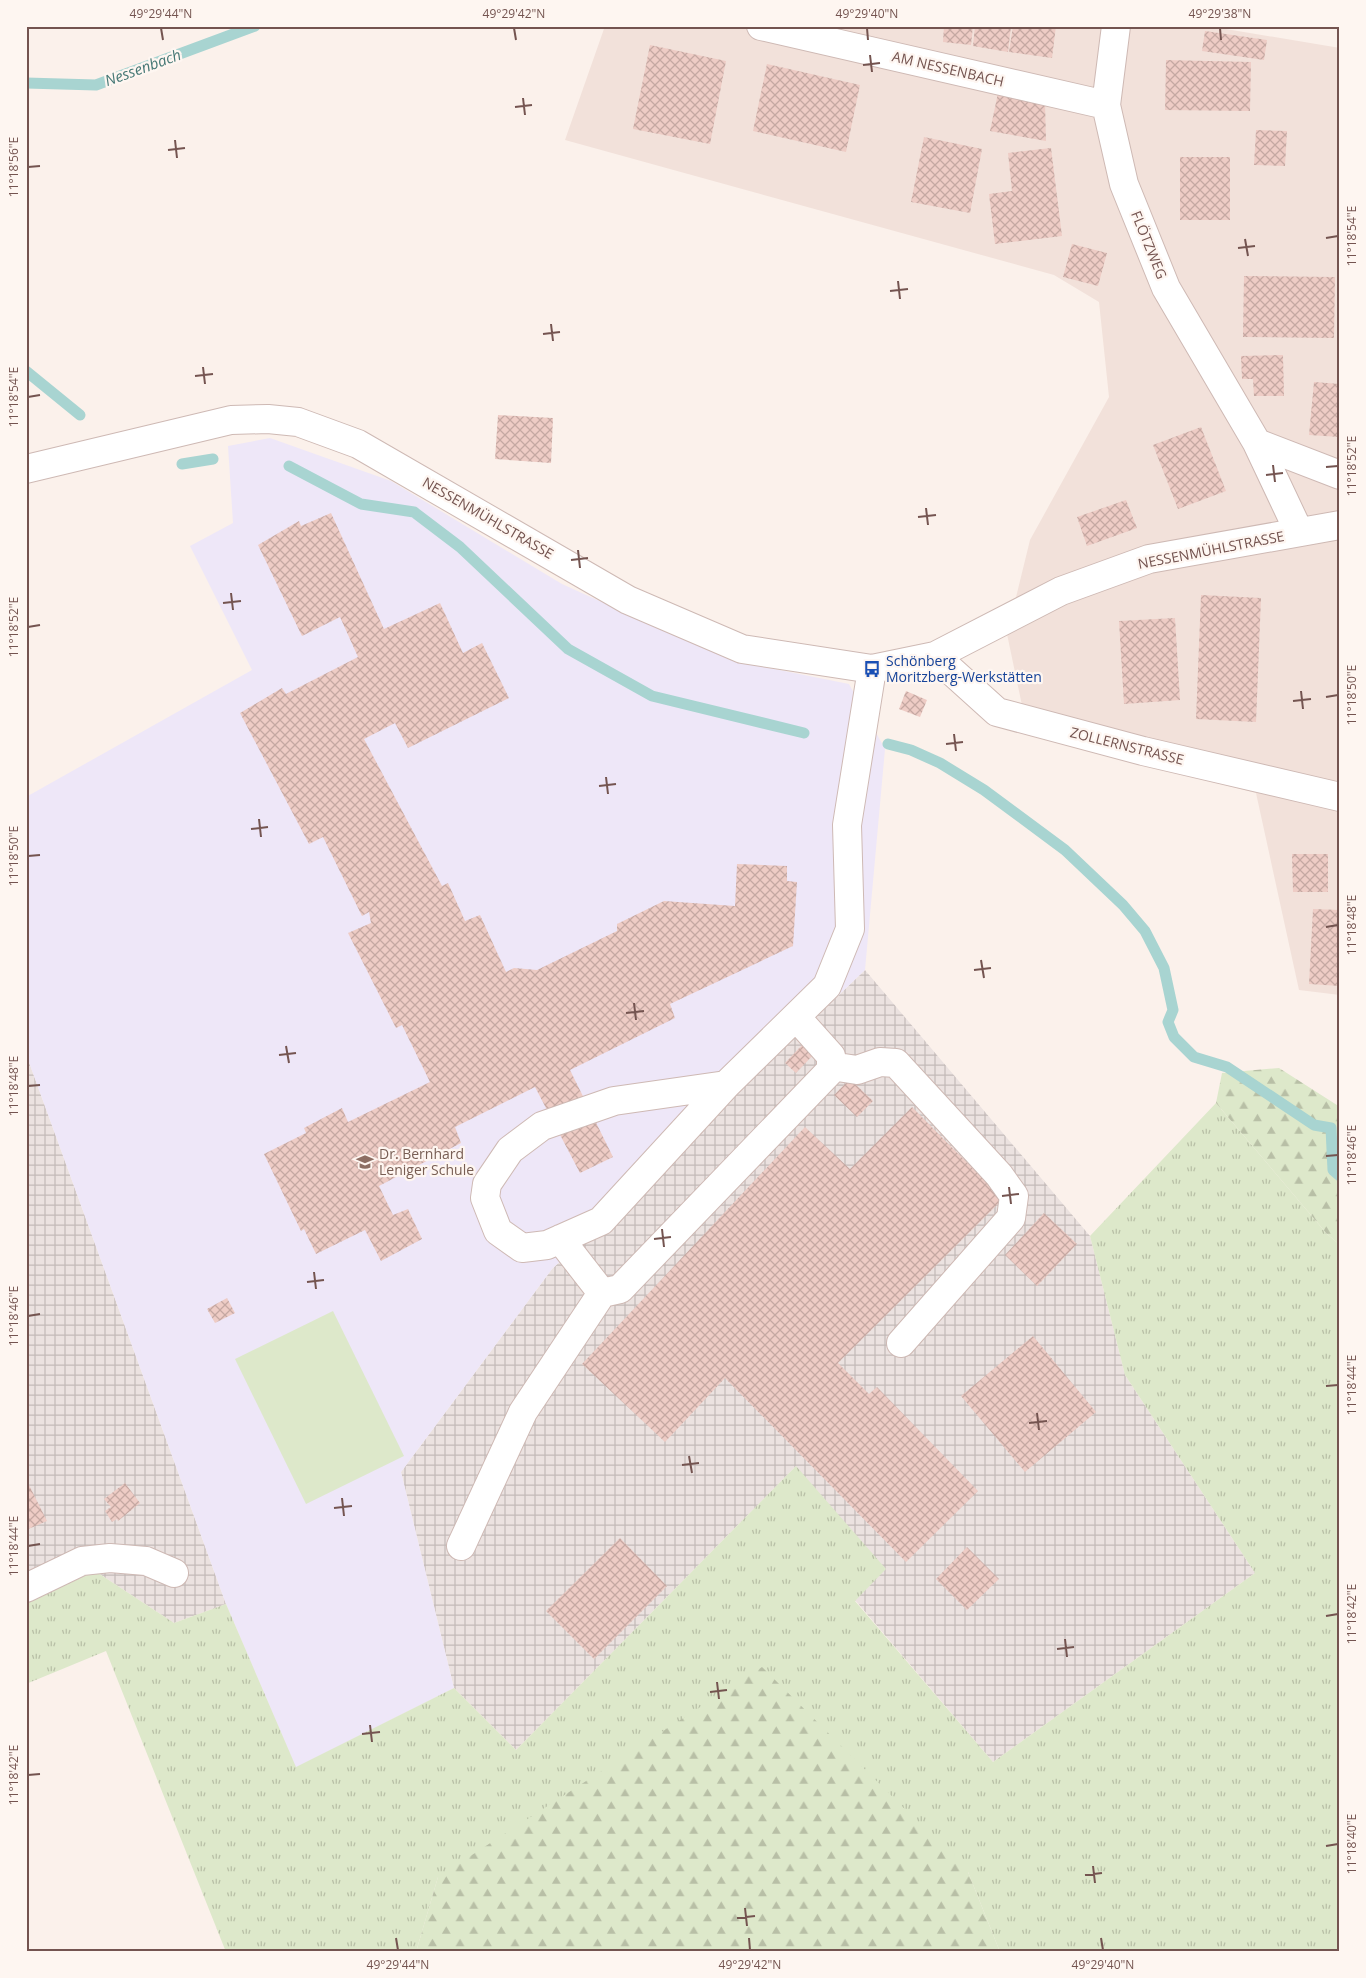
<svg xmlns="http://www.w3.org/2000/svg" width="1366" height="1978" font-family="'Open Sans',sans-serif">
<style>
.residential{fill:#f2e1da}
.industrial{fill:url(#industrial-grid)}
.education{fill:#eee7f8}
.grass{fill:url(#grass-tufts)}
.forest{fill:url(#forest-firs)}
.green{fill:#dde8ca}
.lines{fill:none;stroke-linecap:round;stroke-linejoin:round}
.stream{stroke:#a8d4d1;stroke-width:11}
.building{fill:url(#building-cross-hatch)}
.minor-casing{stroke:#ceb9b4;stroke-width:30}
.minor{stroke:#fff;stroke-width:28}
.ticks{fill:none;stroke:#745450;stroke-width:2}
.labels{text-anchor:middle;stroke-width:4.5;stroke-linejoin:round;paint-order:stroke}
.street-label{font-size:14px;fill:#745450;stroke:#fef6f1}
.transit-label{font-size:14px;fill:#164399;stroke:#fef6f1;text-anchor:start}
.education-label{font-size:14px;fill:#785e54;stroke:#fef6f1;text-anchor:start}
.water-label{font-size:15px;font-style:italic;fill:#447774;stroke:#fef6f1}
.neatline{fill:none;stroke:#745450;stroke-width:2}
.ticks-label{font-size:12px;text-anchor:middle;fill:#745450}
</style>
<defs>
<pattern id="industrial-grid" width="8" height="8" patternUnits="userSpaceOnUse" patternTransform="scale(1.25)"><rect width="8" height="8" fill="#ebe2e0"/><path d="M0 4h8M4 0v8" fill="none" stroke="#c3bab8"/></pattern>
<pattern id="grass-tufts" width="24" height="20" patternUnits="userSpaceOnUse" patternTransform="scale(1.25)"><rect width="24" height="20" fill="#dde8ca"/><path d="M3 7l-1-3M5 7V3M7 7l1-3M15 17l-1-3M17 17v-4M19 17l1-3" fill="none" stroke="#b8bfa6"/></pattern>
<pattern id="forest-firs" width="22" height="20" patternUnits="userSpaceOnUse" patternTransform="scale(1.25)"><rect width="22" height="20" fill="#dde8ca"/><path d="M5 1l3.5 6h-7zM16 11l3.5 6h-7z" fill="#b8bfa6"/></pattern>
<pattern id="building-cross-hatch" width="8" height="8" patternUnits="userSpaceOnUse" patternTransform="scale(1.25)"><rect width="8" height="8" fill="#eeccc5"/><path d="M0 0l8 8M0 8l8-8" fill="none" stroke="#c5a8a2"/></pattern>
</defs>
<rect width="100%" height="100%" fill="#fbf1eb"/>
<path class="residential" d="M605,26H1208L1340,48V995L1299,990L1256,793L1028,734L1007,634L1030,540L1109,397L1099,302L1054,275L565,140Z"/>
<path class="industrial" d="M865,970L1090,1236L1125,1375L1255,1573L993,1762L855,1600L796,1466L516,1750L454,1688L401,1472L552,1269Z
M26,1054L226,1604L174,1623L95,1571L26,1604Z"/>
<path class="education" d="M270,438L391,481L562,584L690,642L745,663L849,684L885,749L865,970L552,1269L401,1472L454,1688L296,1768L226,1604L26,1054V797L252,670L190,546L233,523L228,446Z"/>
<path class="grass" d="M1216,1103L1327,1234L1340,1245V1952H1000L968,1872L438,1877L416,1952H226L106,1651L26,1684V1604L95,1571L174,1623L226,1604L296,1767L454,1688L516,1750L796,1466L886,1569L855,1601L993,1762L1255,1573L1125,1375L1090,1236Z"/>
<path class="forest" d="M1279,1068L1340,1107V1245L1327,1234L1216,1103L1222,1073Z
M762,1667L968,1872L1000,1952H416L438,1877Z"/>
<path class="green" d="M333,1311L404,1456L306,1504L235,1359Z"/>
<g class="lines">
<path class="stream" d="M26,83L96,85L255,26
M26,371L80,415
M182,464L213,459
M289,466L361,504L414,512L460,547L568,649L652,696L804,733
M888,744L911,750L940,763L984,790L1065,850L1123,905L1145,931L1164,968L1173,1010L1168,1022L1174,1037L1194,1057L1227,1067L1314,1125L1331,1128L1333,1170L1340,1176"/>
</g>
<path class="building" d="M944,26H973L971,45L943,42Z
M975,26H1011L1008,52L973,46Z
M1013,26H1056L1052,58L1009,52Z
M1205,31L1267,40L1264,60L1202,51Z
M650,45L726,61L710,144L633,129Z
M1166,60L1251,62L1250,111L1165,110Z
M767,64L860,85L846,152L753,131Z
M998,93L1045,102L1046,141L990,131Z
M1256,130L1287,131L1285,166L1254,165Z
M924,137L982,149L970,213L911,202Z
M1051,148L1062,236L995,244L989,194L1012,191L1008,153Z
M1180,157H1230V220H1180Z
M1072,244L1107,253L1098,286L1063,277Z
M1244,276L1335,277L1334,338L1243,337Z
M1283,355L1284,396H1254L1253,379H1242L1241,356Z
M1314,382L1340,384V437L1309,435Z
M498,415L553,418L551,463L495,459Z
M1201,427L1226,491L1178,509L1153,445Z
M1126,500L1137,528L1087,546L1077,517Z
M331,513L384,629L440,603L463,653L482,643L509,698L408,748L395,723L364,739L442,886L448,883L465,921L480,915L506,972L514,968L537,970L617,931V924L664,901L735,906L737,864L787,866V881L797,882L793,946L670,1004L675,1018L570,1070L613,1157L580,1173L535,1087L455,1127L461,1143L379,1186L393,1215L408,1209L422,1239L381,1261L365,1230L316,1254L304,1229L301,1231L264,1154L306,1133L304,1128L342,1108L348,1122L430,1082L402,1025L396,1028L348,933L371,923L369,912L362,916L323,837L309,844L240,713L282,688L286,694L358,657L340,617L302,636L258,545L299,521L301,526Z
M1201,595L1261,598L1256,722L1196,719Z
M1175,618L1180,700L1124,704L1119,621Z
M906,691L927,700L920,717L899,709Z
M1292,854H1328V892H1293Z
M1313,909L1340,910V986L1309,984Z
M804,1043L815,1053L796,1073L785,1063Z
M850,1079L873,1101L857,1117L834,1095Z
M912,1107L1003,1199L838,1363L869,1394L877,1387L978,1491L906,1562L725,1378L665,1442L582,1364L805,1127L850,1169Z
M1044,1213L1077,1244L1037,1286L1005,1255Z
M227,1298L235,1313L215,1323L207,1309Z
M1033,1336L1096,1412L1025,1472L961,1396Z
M26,1479L47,1521L26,1530Z
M125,1483L140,1503L118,1521L117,1519L112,1522L105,1511L111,1507L104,1499Z
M620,1538L667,1586L594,1659L546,1611Z
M967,1547L999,1579L967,1610L936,1579Z"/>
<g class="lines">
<g class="minor-casing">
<path id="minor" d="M761,26L1106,105
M1116,26L1106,105L1124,184L1166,288L1257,443L1340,475
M1257,443L1299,532
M26,469L231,420L268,419L298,422L358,444L628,600L742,649L872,669L935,656L1061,591L1149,559L1340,525
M935,656L997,712L1143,751L1340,797
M831,1066L857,1070L880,1062L896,1063L999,1175L1014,1196L1011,1218L901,1343
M726,1085L601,1221L547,1245L522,1248L498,1231L485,1198L487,1184L510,1150L542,1126L614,1101L726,1085L827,986L850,929L847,825L872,669
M560,1239L602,1293L620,1289L831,1070V1056L796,1017
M461,1546L523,1412L602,1293
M26,1588L82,1561L110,1558L146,1561L174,1573"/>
</g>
<use href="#minor" class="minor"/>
</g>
<path class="ticks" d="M161,28L163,40M514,28L516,40M867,28L868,40M1220,28L1221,40M870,55L872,72M863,65L880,63M523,98L525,115M515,107L532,105M175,140L177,158M168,150L185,148M28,167L40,166M1326,238L1338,236M1245,239L1248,256M1238,248L1255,246M898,281L900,299M890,291L908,289M551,324L553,341M543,334L560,332M203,367L205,384M195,376L213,374M28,397L40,395M1273,465L1275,482M1326,467L1338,466M1266,475L1283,473M926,508L928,525M918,517L936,515M578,550L580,568M571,560L588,558M231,593L233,610M223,603L241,601M28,627L40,625M1301,691L1303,709M1326,697L1338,695M1293,701L1311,699M954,734L956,751M946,744L963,742M606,777L608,794M599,786L616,784M259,819L261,837M251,829L268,827M28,856L40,855M1326,927L1338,925M981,960L984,978M974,970L991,968M634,1003L636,1020M626,1013L644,1011M286,1046L289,1063M279,1055L296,1053M28,1086L40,1085M1326,1156L1338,1155M1009,1187L1011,1204M1002,1196L1019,1194M662,1229L664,1247M654,1239L671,1237M314,1272L316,1289M307,1282L324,1280M28,1316L40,1314M1326,1386L1338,1385M1037,1413L1039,1430M1029,1423L1047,1421M689,1456L692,1473M682,1465L699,1463M342,1498L344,1516M334,1508L352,1506M28,1546L40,1544M1326,1616L1338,1614M1065,1639L1067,1657M1057,1649L1074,1647M717,1682L719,1699M710,1692L727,1690M370,1725L372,1742M362,1734L380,1732M28,1775L40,1774M1326,1846L1338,1844M1093,1866L1095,1883M1085,1875L1102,1873M745,1908L747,1926M737,1918L755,1916M396,1938L398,1950M749,1938L750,1950M1101,1938L1103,1950"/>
<defs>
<g id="bus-bare" transform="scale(1.35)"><path d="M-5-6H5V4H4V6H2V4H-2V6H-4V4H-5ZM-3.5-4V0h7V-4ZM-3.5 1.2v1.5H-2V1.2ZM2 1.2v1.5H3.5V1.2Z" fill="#1a4fb4" stroke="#fef6f1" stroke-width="2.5" paint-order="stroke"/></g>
<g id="school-bare" transform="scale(1.35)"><path d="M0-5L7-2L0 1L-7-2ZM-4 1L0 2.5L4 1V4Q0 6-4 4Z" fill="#8d6e63" stroke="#fef6f1" stroke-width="2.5" paint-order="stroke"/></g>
</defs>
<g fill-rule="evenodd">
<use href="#bus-bare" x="872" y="669"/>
<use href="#school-bare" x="365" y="1162"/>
</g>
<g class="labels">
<g class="street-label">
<text transform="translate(948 69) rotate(13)" y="5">AM NESSENBACH</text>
<text transform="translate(1149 245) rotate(68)" y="5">FLÖTZWEG</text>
<text transform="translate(488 518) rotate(30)" y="5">NESSENMÜHLSTRASSE</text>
<text transform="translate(1211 550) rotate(-11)" y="5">NESSENMÜHLSTRASSE</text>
<text transform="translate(1127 746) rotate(14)" y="5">ZOLLERNSTRASSE</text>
</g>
<g class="transit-label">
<text x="886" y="666">Schönberg<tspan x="886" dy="16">Moritzberg-Werkstätten</tspan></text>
</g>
<g class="education-label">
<text x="379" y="1159">Dr. Bernhard<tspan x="379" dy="16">Leniger Schule</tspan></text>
</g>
<g class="water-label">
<text transform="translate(143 68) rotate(-20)" y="5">Nessenbach</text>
</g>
</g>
<rect width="1366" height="1978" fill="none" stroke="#fef6f1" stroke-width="55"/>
<rect x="28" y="28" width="1310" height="1922" class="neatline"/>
<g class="ticks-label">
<text x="161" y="18">49°29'44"N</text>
<text x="514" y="18">49°29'42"N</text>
<text x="867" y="18">49°29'40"N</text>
<text x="1220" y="18">49°29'38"N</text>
<text transform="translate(14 167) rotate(-90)" y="4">11°18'56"E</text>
<text transform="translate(1352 236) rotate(-90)" y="4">11°18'54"E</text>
<text transform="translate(14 397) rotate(-90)" y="4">11°18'54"E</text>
<text transform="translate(1352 466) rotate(-90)" y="4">11°18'52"E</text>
<text transform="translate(14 627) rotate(-90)" y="4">11°18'52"E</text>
<text transform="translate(1352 695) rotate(-90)" y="4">11°18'50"E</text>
<text transform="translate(14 856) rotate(-90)" y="4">11°18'50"E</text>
<text transform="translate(1352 925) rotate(-90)" y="4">11°18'48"E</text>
<text transform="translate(14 1086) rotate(-90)" y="4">11°18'48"E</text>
<text transform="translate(1352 1155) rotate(-90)" y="4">11°18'46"E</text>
<text transform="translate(14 1316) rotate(-90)" y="4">11°18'46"E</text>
<text transform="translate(1352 1385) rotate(-90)" y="4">11°18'44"E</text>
<text transform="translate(14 1546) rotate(-90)" y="4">11°18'44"E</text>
<text transform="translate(1352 1614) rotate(-90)" y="4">11°18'42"E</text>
<text transform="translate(14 1775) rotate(-90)" y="4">11°18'42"E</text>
<text transform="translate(1352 1844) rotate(-90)" y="4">11°18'40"E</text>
<text x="398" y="1969">49°29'44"N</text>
<text x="750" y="1969">49°29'42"N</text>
<text x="1103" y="1969">49°29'40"N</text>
</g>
</svg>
